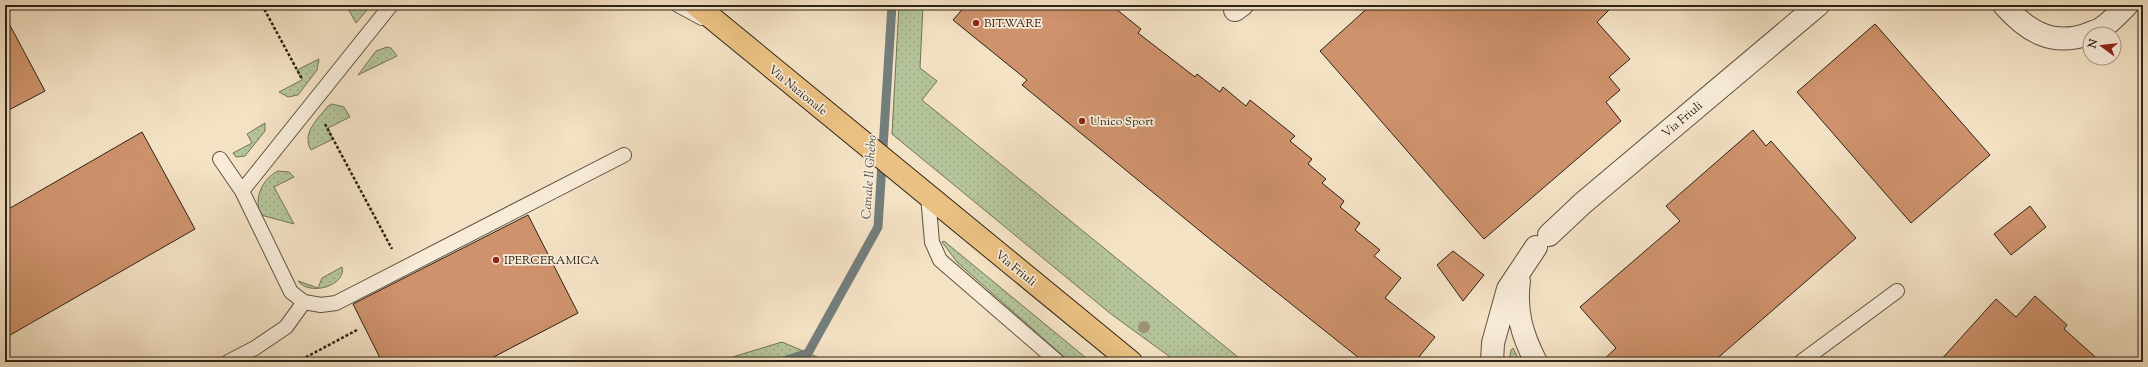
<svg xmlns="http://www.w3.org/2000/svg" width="2148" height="367" font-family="'Sorts Mill Goudy',serif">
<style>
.grass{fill:url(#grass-dots);stroke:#717458}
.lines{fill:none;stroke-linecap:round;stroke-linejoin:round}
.stream{stroke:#737e7c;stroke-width:9}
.building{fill:#ce926c;stroke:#2d2316}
.service-casing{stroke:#5f5342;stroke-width:16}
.minor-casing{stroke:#5f5342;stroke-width:24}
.primary-casing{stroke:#2d2316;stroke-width:24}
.path{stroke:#2d2316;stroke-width:2.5;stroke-dasharray:3 2;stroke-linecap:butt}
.service{stroke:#f8ecd9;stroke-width:14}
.minor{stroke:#f8ecd9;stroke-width:22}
.primary{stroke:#eac182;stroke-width:22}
.tree{fill:#9d937b}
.poi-dot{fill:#8f2418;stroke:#f8ecd9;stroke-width:1.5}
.labels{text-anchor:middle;stroke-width:3.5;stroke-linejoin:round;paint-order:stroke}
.poi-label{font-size:12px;fill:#2d2316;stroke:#f8ecd9;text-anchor:start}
.street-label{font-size:12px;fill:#2d2316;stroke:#f8ecd9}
.water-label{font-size:13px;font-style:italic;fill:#505049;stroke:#f8ecd9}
</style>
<defs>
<pattern id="grass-dots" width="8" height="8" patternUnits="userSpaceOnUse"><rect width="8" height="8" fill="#b5c49a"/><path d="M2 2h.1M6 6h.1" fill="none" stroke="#9ca884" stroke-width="1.8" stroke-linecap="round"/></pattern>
</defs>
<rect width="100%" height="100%" fill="#f4e2c5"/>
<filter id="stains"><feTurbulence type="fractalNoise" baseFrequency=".005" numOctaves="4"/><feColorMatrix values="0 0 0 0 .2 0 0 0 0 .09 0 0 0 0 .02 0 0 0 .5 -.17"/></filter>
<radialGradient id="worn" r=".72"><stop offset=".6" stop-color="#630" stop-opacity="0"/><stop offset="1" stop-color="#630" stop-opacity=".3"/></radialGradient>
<path class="grass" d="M346,5H371L356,23Z
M899,5H923L920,68L937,81L922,100L1244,362H1177L1111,314L892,134Z
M387,47L391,48L397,56L358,75L376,51Z
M319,59L317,70L298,95L288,97L279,92L302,80L297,70Z
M332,104L344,107L350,117L328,128L333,139L311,150C301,133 318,119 328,106Z
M265,123V131L245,156L236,157L233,153L252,143L247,134Z
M278,171L289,172L294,177L274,187L294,224L261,215C253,199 262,179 278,171Z
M944,241L1091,362H1070L957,262L942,242Z
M342,267C347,285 310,297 298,281L318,288L322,278Z
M782,342L829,362H716Z
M1513,348L1520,362H1509L1511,350Z"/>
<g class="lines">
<path class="stream" d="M781,362L808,353L878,227L892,5"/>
</g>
<path class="building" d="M966,5H1111L1141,29L1138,33L1195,77L1197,74L1220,92L1223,87L1246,106L1250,100L1295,136L1290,141L1312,159L1308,164L1326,179L1322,183L1344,201L1340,207L1360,223L1355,230L1380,250L1374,256L1401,278L1385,298L1435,337L1415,362H1364L1211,240L1022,85L1027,80L953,20Z
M1371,5H1614L1597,22L1630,59L1609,77L1620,90L1606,102L1621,121L1484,239L1320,51Z
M5,16L45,91L5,112Z
M1875,24L1990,155L1911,223L1797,92Z
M1753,130L1766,146L1771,141L1856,238L1713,362H1601L1616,348L1580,307L1680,221L1666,206Z
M142,132L195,229L5,338V211Z
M2030,206L2046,227L2011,255L1994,234Z
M528,215L578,313L484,362H382L353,304Z
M1453,251L1484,275L1463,301L1437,265Z
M2035,296L2067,325L2064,329L2101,362H1939L1996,299L2016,317Z"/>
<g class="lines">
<g class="service-casing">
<path id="service" d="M678,5L702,18
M220,159L242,191L291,292L304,302L321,305L336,303L624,155
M242,191L391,5
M928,196L932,242L940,260L1058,362
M228,362L255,348L286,327L304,302
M1801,362L1897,291"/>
</g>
<g class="minor-casing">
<path id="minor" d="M2004,5C2027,31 2052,47 2088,34C2092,32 2098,31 2102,28C2111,22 2119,13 2127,5
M1235,10L1242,5
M1549,235L1583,203L1818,5
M1519,281C1515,311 1522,335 1536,362
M1492,362L1493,343L1508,289L1536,247"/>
</g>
<g class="primary-casing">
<path id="primary" d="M696,5L1131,362"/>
</g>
<path class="path" d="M262,5L302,79
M325,124L392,249
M297,362L357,330"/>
<use href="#service" class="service"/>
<use href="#minor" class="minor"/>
<use href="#primary" class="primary"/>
</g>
<circle class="tree" cx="1144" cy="327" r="6"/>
<g class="poi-dot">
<circle cx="976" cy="23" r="4"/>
<circle cx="1082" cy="121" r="4"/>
<circle cx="496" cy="260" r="4"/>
</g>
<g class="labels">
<g class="poi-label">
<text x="984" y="27">BIT.WARE</text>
<text x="1090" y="125">Unico Sport</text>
<text x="504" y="264">IPERCERAMICA</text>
</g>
<g class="street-label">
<text transform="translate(798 90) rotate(39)" y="4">Via Nazionale</text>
<text transform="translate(1682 119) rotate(-40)" y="4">Via Friuli</text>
<text transform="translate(1016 268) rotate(39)" y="4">Via Friuli</text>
</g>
<g class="water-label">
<text transform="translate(868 177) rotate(-86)" y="5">Canale Il Ghebo</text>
</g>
</g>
<rect width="2148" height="367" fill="none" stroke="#f4e2c5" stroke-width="20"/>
<rect x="6" y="6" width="2136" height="355" fill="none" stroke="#2d2316" stroke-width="2"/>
<rect x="10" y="10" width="2128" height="347" fill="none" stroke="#2d2316"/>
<g transform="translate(2102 46) rotate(285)"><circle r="19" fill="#f8ecd9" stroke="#a79c8b"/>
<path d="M0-3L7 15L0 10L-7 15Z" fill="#8f2418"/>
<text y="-6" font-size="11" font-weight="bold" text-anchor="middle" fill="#2d2316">N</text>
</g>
<rect width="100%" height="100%" filter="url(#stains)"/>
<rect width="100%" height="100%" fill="url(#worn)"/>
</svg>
